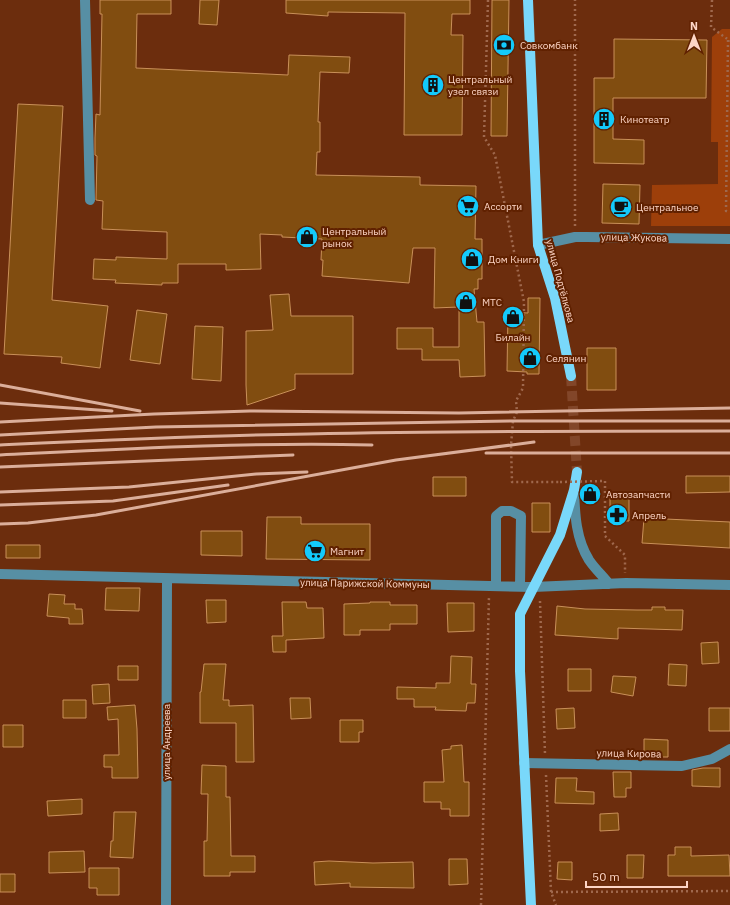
<svg xmlns="http://www.w3.org/2000/svg" width="730" height="905" font-family="'IBM Plex Sans',sans-serif">
<style>
.park{fill:#9d3f0a}
.building{fill:#814d10;stroke:#c99059}
.lines{fill:none;stroke-linecap:round;stroke-linejoin:round}
.major-tunnel{stroke:#824629;stroke-width:10;stroke-dasharray:10 5;stroke-linecap:butt}
.path{stroke:#9f684d;stroke-width:2.5;stroke-dasharray:2 3;stroke-linecap:butt}
.minor{stroke:#578fa4;stroke-width:10}
.major{stroke:#79d8fa;stroke-width:10}
.rail{stroke:#dbae9a;stroke-width:3}
.path-bridge{stroke:#9f684d;stroke-width:2.5;stroke-dasharray:2 3;stroke-linecap:butt}
.labels{text-anchor:middle;stroke-width:4;stroke-linejoin:round;paint-order:stroke}
.poi-label{font-size:10px;fill:#fdd5c5;stroke:#602100;text-anchor:start}
.street-label{font-size:10px;fill:#fdd5c5;stroke:#602100}
</style>
<rect width="100%" height="100%" fill="#6c2d0d"/>
<path class="park" d="M722,29H730V226H651L652,185L718,184V142H711L712,37Z"/>
<path class="building" d="M100,0H171V14H137L136,68L288,75L289,55L350,57L349,73L320,72L318,122H320V152H317L316,175L420,177V185L476,186L475,239H482V279H478V289H474L477,322H484L485,376L460,377L459,360H422V349H397V328H433V347H459V307L434,308L435,248H413L409,283L322,276L323,260H321L322,239L282,237V235L260,234L261,269L226,270V264H178V283H162V285L115,283L116,280L93,279L94,259L116,260V257L167,259V232L102,229L103,201L96,200L97,156L95,155V138L96,114L100,115L102,14H100Z
M200,0H219L217,25L199,24Z
M286,0H470V14H452L451,35H463L462,135H404L405,13L328,12V16L286,13Z
M492,0H509L507,136H491Z
M614,39L707,40L706,98H613V139L644,140V164L594,163V78H614Z
M18,104L63,106L52,300L108,306L100,368L61,363L62,357L4,354Z
M603,184L640,185L639,224L602,223Z
M289,294L291,316H353V374H295V389L247,405L246,385V331L273,330L270,295Z
M528,298H540L539,374H527V372L507,371L508,312L528,313Z
M137,310L167,314L160,364L130,360Z
M195,326L223,327L221,381L192,379Z
M587,348H616V390H587Z
M686,476H730V492L686,493Z
M433,477H466V496H433Z
M610,493H629V521H610Z
M532,503H550V532H532Z
M267,517H301V524H370V560L266,559Z
M644,518L730,522V548L642,543Z
M201,531H242V556L201,555Z
M6,545H40V558H6Z
M106,588H140L139,611L105,610Z
M49,594L65,595L64,604H75V609H82L83,624H69V618L47,616Z
M206,600H226V622L207,623Z
M282,602H306L307,608H323L324,638L286,640V652H273L272,636H283Z
M370,602H390V605H417V624H390V630H360V635H344V604L370,603Z
M447,603H474V631L448,632Z
M557,606L585,609L637,610H652V607H665V610H683L682,630L618,628V639L555,635Z
M718,642L719,663L702,664L701,643Z
M451,656L472,657L471,684H476L475,703H467L466,711L435,710L436,707H414V699H397V687L436,688V683H450Z
M204,664H226L223,700H229V706L253,705L254,762H236V723H200V692H201Z
M669,664L687,665L686,686L668,685Z
M118,666H138V680H118Z
M568,669H591V691H568Z
M613,676L636,677L633,696L611,692Z
M109,684L110,703L93,704L92,685Z
M290,698H310L311,718L291,719Z
M63,700H86V718H63Z
M135,705L137,729L138,778H112V767H104V755H119L118,719L108,720L107,707Z
M574,708L575,728L557,729L556,709Z
M709,708H730V731H709Z
M340,720H363V732H359V742H340Z
M3,725H23V747H3Z
M644,739L668,740V757H644Z
M462,745L464,782H469V816H450V809H441V802H424V782H444L442,750L451,749V746Z
M202,765L226,766V797H230L231,856H255V872H230V876H204V841H207L208,794H201Z
M703,768H720V787L692,786V770Z
M613,772H631V788H626V797H614Z
M556,778H577L576,791L594,792V804L555,803Z
M82,799V814L48,816L47,801Z
M114,812H136L133,858L110,857L111,841H113Z
M618,813L619,830L600,831V814Z
M675,847H691V856L729,855L730,876H668V855H675Z
M84,851L85,872L49,873V852Z
M627,855H644L643,878H627Z
M449,859H467L468,884L449,885Z
M329,861L373,863L413,862L414,888L350,887V883L315,885L314,862Z
M558,862H572V880L557,879Z
M89,868H119V895H97V888H89Z
M0,874H15V892H0Z"/>
<g class="lines">
<path class="major-tunnel" d="M571,376L577,472"/>
<path class="path" d="M488,0L484,137L495,155L524,302L523,388L516,401L517,412L513,421L511,445L512,482H560
M712,0L711,27L730,41
M728,40L726,211H730
M575,226V0
M605,481V536L625,555V573
M540,601L545,754
M546,775L551,892L556,905
M551,892L730,891
M481,905L489,596"/>
<path class="minor" d="M85,0L90,200
M538,245L575,237H587L730,239
M574,491C575,515 576,539 589,560C595,569 603,576 609,584
M0,574L533,587L626,583L730,585
M496,586V516L502,511H511L521,516L520,586
M524,763L682,766L712,759L730,749
M166,905L167,579"/>
<path class="major" d="M528,0L538,245L555,298L571,376
M531,905L520,671V614L560,535L574,490L577,472"/>
<path class="rail" d="M0,385L140,411
M0,403L112,411
M0,422L154,414L250,411L459,413L730,408
M0,435L156,427L513,421H730
M0,445C103,440 205,435 308,434C449,431 589,431 730,431
M486,453H730
M0,455C124,449 248,442 372,445
M0,467L293,455
M0,492L129,487L256,474L307,472
M0,505L113,501L228,485
M0,524L28,523L96,515L396,460L534,442"/>
<path class="path-bridge" d="M560,482L605,481"/>
</g>
<defs>
<g id="bank-disc" transform="scale(1.15)"><circle r="9.5" fill="#13cafb" stroke="#602100"/><path d="M-6-4H6V4H-6ZM0-2.3a2.3 2.3 0 1 0 0 4.6a2.3 2.3 0 1 0 0-4.6Z" fill="#111"/></g>
<g id="building-disc" transform="scale(1.15)"><circle r="9.5" fill="#13cafb" stroke="#602100"/><path d="M-4-6H4V6H1V3H-1V6H-4ZM-2.5-4.3h1.7v1.8h-1.7ZM.8-4.3h1.7v1.8H.8ZM-2.5-1h1.7V.8h-1.7ZM.8-1h1.7V.8H.8Z" fill="#111"/></g>
<g id="supermarket-disc" transform="scale(1.15)"><circle r="9.5" fill="#13cafb" stroke="#602100"/><path d="M-6-5.5h2.5l.6 2H6L4.5 2H-2.5L-4.4-4H-6ZM-1.5 3.2a1.3 1.3 0 1 0 .1 0ZM3 3.2a1.3 1.3 0 1 0 .1 0Z" fill="#111"/></g>
<g id="cafe-disc" transform="scale(1.15)"><circle r="9.5" fill="#13cafb" stroke="#602100"/><path d="M-5.5-4.5H6V0H3Q3 3.5 0 3.5H-2.5Q-5.5 3.5-5.5 0ZM3-3.2v2h1.7v-2ZM-6 4.5H4V6H-6Z" fill="#111"/></g>
<g id="shop-disc" transform="scale(1.15)"><circle r="9.5" fill="#13cafb" stroke="#602100"/><path d="M-5-2.5h2.3a2.7 3.5 0 0 1 5.4 0H5L5.5 6h-11ZM-1.5-2.5h3a1.5 2.3 0 0 0-3 0Z" fill="#111"/></g>
<g id="pharmacy-disc" transform="scale(1.15)"><circle r="9.5" fill="#13cafb" stroke="#602100"/><path d="M-2-6h4v4h4v4h-4v4h-4v-4h-4v-4h4Z" fill="#111"/></g>
</defs>
<g fill-rule="evenodd">
<use href="#bank-disc" x="504" y="45"/>
<use href="#building-disc" x="433" y="85"/>
<use href="#building-disc" x="604" y="119"/>
<use href="#supermarket-disc" x="468" y="206"/>
<use href="#cafe-disc" x="621" y="207"/>
<use href="#shop-disc" x="307" y="237"/>
<use href="#shop-disc" x="472" y="259"/>
<use href="#shop-disc" x="466" y="302"/>
<use href="#shop-disc" x="513" y="317"/>
<use href="#shop-disc" x="530" y="358"/>
<use href="#shop-disc" x="590" y="494"/>
<use href="#pharmacy-disc" x="617" y="515"/>
<use href="#supermarket-disc" x="315" y="551"/>
</g>
<g class="labels">
<g class="poi-label">
<text x="520" y="49">Совкомбанк</text>
<text x="448" y="83">Центральный<tspan x="448" dy="12">узел связи</tspan></text>
<text x="620" y="123">Кинотеатр</text>
<text x="484" y="210">Ассорти</text>
<text x="636" y="211">Центральное</text>
<text x="322" y="235">Центральный<tspan x="322" dy="12">рынок</tspan></text>
<text x="488" y="263">Дом Книги</text>
<text x="482" y="306">МТС</text>
<text x="513" y="341" text-anchor="middle">Билайн</text>
<text x="546" y="362">Селянин</text>
<text x="606" y="498">Автозапчасти</text>
<text x="632" y="519">Апрель</text>
<text x="330" y="555">Магнит</text>
</g>
<g class="street-label">
<text transform="translate(634 237) rotate(1)" y="4">улица Жукова</text>
<text transform="translate(561 281) rotate(75)" y="4">улица Подтёлкова</text>
<text transform="translate(365 583) rotate(1)" y="4">улица Парижской Коммуны</text>
<text transform="translate(166 742) rotate(-90)" y="4">улица Андреева</text>
<text transform="translate(629 753) rotate(1)" y="4">улица Кирова</text>
</g>
</g>
<g transform="translate(694 36)" stroke="#602100" stroke-width="3" paint-order="stroke">
<path d="M0-3L7 15L0 10L-7 15Z" fill="#fdd5c5"/>
<text y="-6" font-size="11" font-weight="bold" text-anchor="middle" fill="#fdd5c5">N</text>
</g>
<path d="M586 881v6h101v-6" fill="none" stroke="#fdd5c5" stroke-width="2"/>
<text x="592" y="881" font-size="12" fill="#fdd5c5" stroke="#602100" stroke-width="3" paint-order="stroke">50 m</text>
</svg>
